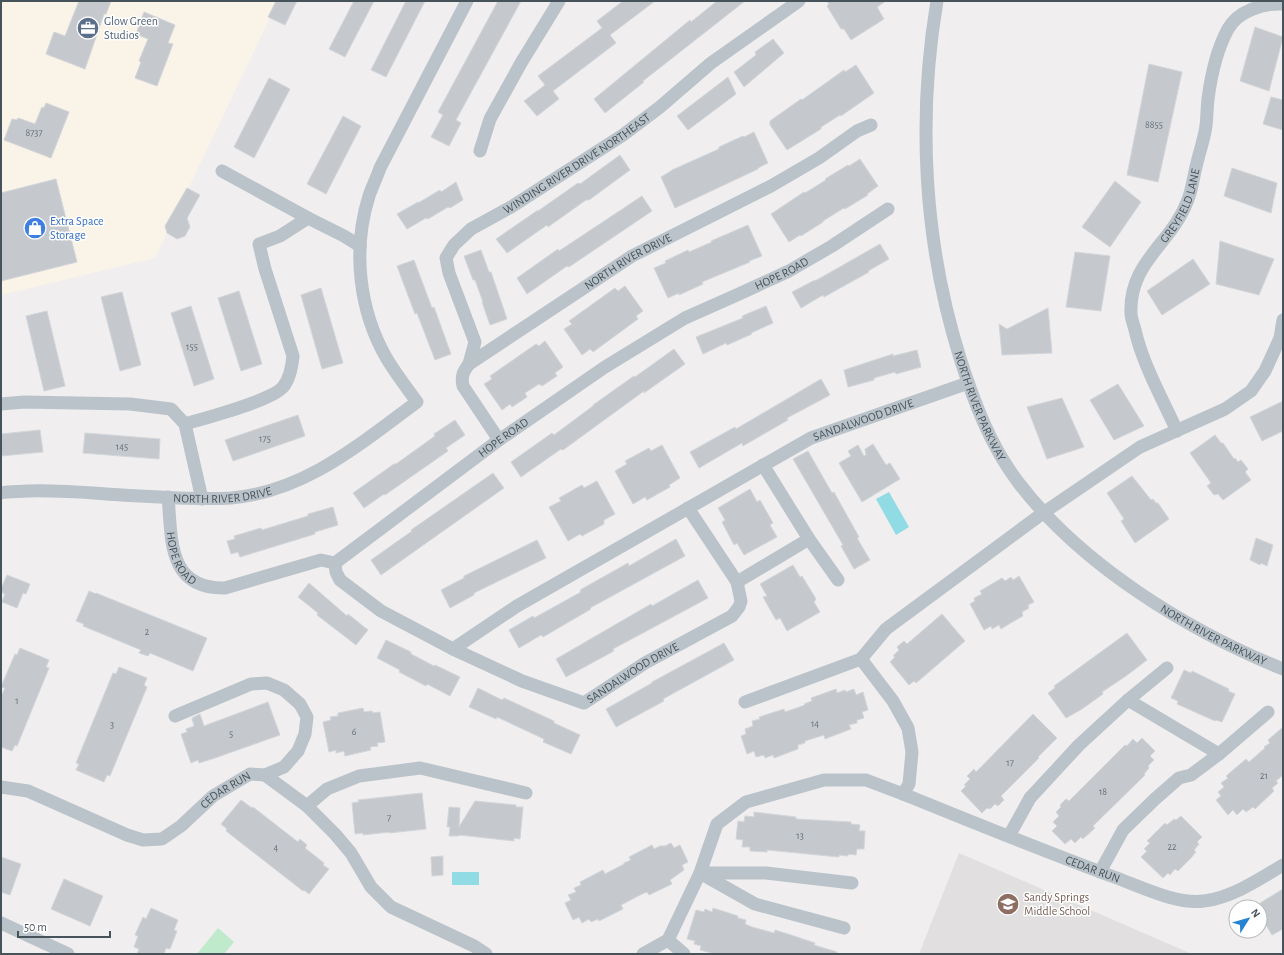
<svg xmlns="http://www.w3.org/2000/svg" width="1284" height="955" font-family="'Alegreya Sans',sans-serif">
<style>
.commercial{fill:#faf3e8}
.education{fill:#e1dfdf}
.green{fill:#bfebcc}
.water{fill:#90dbe4}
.building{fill:#c5c9cd;stroke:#d2d5d9}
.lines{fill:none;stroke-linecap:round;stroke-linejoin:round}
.minor{stroke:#bac3ca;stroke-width:13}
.labels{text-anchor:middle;stroke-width:3;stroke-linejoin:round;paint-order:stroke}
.number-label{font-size:10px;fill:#667077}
.service-label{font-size:12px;fill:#4e5e75;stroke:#fff;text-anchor:start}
.street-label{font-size:12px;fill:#47535a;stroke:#fff}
.shop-label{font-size:12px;fill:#366cbe;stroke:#fff;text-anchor:start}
.education-label{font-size:12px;fill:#785e54;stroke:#fff;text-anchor:start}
</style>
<rect width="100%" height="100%" fill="#f0eeee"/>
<path class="commercial" d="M1,1H278L155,258L1,295Z"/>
<path class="education" d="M959,853L1192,954H919Z"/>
<path class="green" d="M218,928L234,942L224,954H197Z"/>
<path class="water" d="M889,492L909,527L896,535L876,499Z
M452,872H479V885H452Z"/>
<path class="building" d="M79,1H111L106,14H104L85,69L46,54L54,32L65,36Z
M276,1H297L285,25L268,17Z
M354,1H374L345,57L329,49Z
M406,1H425L386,77L371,70Z
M498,1H521L456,120L461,123L449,146L431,137L443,115L438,112Z
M623,1H655L610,35L616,43L553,91L559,99L537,116L524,101L545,85L538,76L602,28L597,21Z
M717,1H745L643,81L644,82L605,113L594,99L690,20L691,22Z
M827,1H886L877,7L884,19L851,40L844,29H841L827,6L829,4Z
M144,12L175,25L168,43L173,44L157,86L135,78L141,62L139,61L148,39L136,34Z
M1255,27L1283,37L1269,91L1240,81Z
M773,39L784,53L744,87L734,72L756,55L755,52Z
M1149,64L1182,72L1158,182L1127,175Z
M856,65L874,93L841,116L840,115L821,127V129L787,150L770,125V121L801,99L802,100L844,70L845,72Z
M728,77L736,94L688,130L677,116Z
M269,78L290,89L254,158L234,147Z
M1271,97L1283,100V130L1263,124Z
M46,103L69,112L51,158L4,140L12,119L17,120L18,118L35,124L42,107L44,108Z
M343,116L361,126L326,194L307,184Z
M754,132L768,163L758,168V169L675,208L661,177L671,171L672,170L719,149V147L743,136L744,137Z
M620,155L630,170L589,200H586L548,227L547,225L507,253L496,239L538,210V211L578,183L580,184Z
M860,159L878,186L867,194L868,195L845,209L844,208L823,221V222L801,236L800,235L789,242L771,214L804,192L805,193L826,180L825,179L848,165L849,166Z
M1232,168L1277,183L1271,213L1224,196Z
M56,179L77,262L1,281V193Z
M1115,181L1141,202L1110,247L1082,227Z
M456,182L463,200L450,208L448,207L428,219L426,218L407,229L397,214L418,202V203L440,190L441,192Z
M187,188L200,195L187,218L190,227L185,236L177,239L167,233L165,226Z
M642,196L652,211L569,267L567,266L527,294L517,278L558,249L559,251Z
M748,225L762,256L749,261L750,262L702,282L703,284L679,295V293L668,298L654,268L666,263L665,261L688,250L689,252L712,242L711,241Z
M1220,241L1274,259L1259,295L1216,284Z
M880,244L889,259L868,271L869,272L824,297L823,295L801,308L792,292L815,280V281Z
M481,250L489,272H491L507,319L490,325L482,302H483L475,280H473L464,256Z
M1075,252L1110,256L1101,311L1066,307Z
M1193,259L1210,284L1162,315L1147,291Z
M414,260L432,308L434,307L451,354L435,360L417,313L415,314L397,266Z
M625,286L643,311L636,316L638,319L593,352L590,349L582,355L564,329L572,324L569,321L615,288L618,291Z
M321,288L343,363L322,369L301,295Z
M239,291L262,364L241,371L218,298Z
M122,292L141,365L120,371L101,297Z
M191,306L214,379L194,386L171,313Z
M766,306L773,323L751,333L752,334L727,345L726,343L703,354L696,337L743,318L742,316Z
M1048,308L1052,353L1002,355L999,324L1007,329Z
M47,311L65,386L44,391L26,316Z
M545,341L563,367L555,373L557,376L542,386L539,384L525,393L527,397L512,407L510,404L502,410L484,384L492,379L490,376L536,344L539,346Z
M674,349L685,364L644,393V391L563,450L561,449L521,477L511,462L552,433L554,435L593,406V405L634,376L635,377Z
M917,350L921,367L896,374L895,372L874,378V380L848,387L844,370L893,354V356Z
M821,379L830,395L787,418L788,420L743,446L742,443L699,468L690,452L735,427L736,429Z
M1118,384L1144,426L1114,440L1090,400Z
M1062,398L1084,447L1047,459L1027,407Z
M1283,401V431L1262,441L1250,417Z
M298,415L305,436L233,461L225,440Z
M455,420L465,435L446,448L448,451L385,495L384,494L364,508L353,493L394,464H396L435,436L434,434Z
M40,430L43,452L1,456V434Z
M85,433L160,439L159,459L83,453Z
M1215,435L1221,443H1223L1234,459L1235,458L1238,462L1241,460L1248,469L1245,472L1251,480L1223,500L1218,494L1214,495L1207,486L1211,483L1190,453Z
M873,444L886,465L890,463L900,479L862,502L839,463L851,456L848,451L858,445L864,456L866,455L865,449Z
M662,445L680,478L669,485L670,487L647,500L645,497L633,504L615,471L627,464L625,461L649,448L651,451Z
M808,451L832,493L834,492L859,537L857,538L870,560L854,569L841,546L843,545L793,459Z
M493,473L504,488L381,575L371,560L412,531L411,530Z
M1132,476L1151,500L1153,499L1156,503H1158L1169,519L1135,543L1121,521L1124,519L1107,493Z
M597,481L615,514L604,520V524L582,536L580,534L568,541L549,507L561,501L559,498L582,485L584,488Z
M750,489L757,502L760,500L773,523L770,525L777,537L744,555L737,543L734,545L722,522L725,520L718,508Z
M333,507L338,525L315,532V534L240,557L238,552L231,554L227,541L235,539L234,536L261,528L262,530L308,516V514Z
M1256,538L1273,545L1267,566L1261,563L1260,565L1250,560Z
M676,539L685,556L590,608L591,609L543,637L541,635L519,648L509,630L533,616L534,618L581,592L580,590L628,563L629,566Z
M537,540L546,558L474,593V595L450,608L441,590L464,578V576Z
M793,565L800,577L802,576L816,599L814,602L820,612L787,631L780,618L776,620L763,597L767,596L760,584Z
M7,575L30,584L26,594L23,593L17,608L2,602L5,594L1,592V589Z
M1019,576L1034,602L1028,605L1029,608L1022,612L1023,616L1009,624L1001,629L999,625L992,629L991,626L984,630L970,604L975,601L974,598L982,594L980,591L1002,578L1005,581L1011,577L1013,580Z
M698,580L708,598L613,649L614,651L566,677L556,659L651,604L652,606Z
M309,583L347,616L348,614L368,630L356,645L317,615L318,613L298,597Z
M89,591L96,594V593L207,638L193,671L150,653L148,656L139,653L141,650L83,626L84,624L76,621Z
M942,614L965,641L922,678L916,683L914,681L909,685L890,662L895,657L893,656L899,650L897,647L904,641L907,644Z
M1127,633L1147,660L1126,676L1102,692L1103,694L1082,709L1066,718L1048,693L1055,688L1054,686Z
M386,640L411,652V654L434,666L435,665L460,677L450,696L427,684L426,686L399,672L400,670L377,658Z
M724,643L734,660L663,699L664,701L616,727L606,709L652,683V682Z
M20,648L49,660L46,667L49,668L17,746L15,745L12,751L1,747V697L5,688L1,687L15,654L17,655Z
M119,667L147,678L144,685L147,687L110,776L107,775L104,782L76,770L79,764L76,763L113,673L116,674Z
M1184,670L1191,673L1192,671L1229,689L1228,691L1235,694L1222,722L1216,720L1215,721L1177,704L1178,701L1171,698Z
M478,688L502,700L504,698L554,721V723L580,735L571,754L543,742L544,739L497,717L496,719L469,707Z
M836,689L837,693L845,690L846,692L854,689L856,695L863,692L868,710L862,712L864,718L857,720V723L849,725L851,729L825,739L824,735L805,741V743L798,745V749L774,758L773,755L765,758L764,755L756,757L754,751L747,754L741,736L746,734L745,729L753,726L752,721L760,719L759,717L784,709L785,712L805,705L804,704L812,701L811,698Z
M268,702L280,735L215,758L199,763L198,760L191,763L181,734L187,732L186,729L194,726L192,718L200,714L204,726Z
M363,708L364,712L372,711L373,713L380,712L385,742L377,743L378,746L370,747L371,750L345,756L344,751L336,753V750L329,752L323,722L331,720L330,717L338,716V713Z
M1033,714L1057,738L1038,757L1039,758L1001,796L1004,800L998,806L995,804L990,809L987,808L982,813L961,791L966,786L964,785L970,779L967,776L974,769L976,772Z
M1283,727V775L1276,781L1278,783L1272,788L1274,791L1255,809L1253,807L1246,812L1243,809L1237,815L1233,810L1228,815L1216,800L1221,796L1218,792L1224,787L1221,783L1228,778L1226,776L1246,759L1249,762L1265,748L1264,747L1270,743L1268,740Z
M1142,738L1155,751L1150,756L1154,760L1148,766L1149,768L1144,774L1145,775L1093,826L1095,828L1083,839L1081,837L1075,843L1071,839L1065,844L1052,831L1057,826L1053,822L1059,816L1056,812L1061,807L1060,805L1066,799L1069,801L1125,745L1127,746L1133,739L1137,743Z
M422,793L426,829L389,833V832L363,835V833L355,834L352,803L359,802L358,800Z
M241,800L252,808L253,807L298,842L300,839L307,845L305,848L324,863L323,865L329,869L309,894L304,890L303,891L226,831L227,829L221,824Z
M475,801L516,805V807H523L520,839L514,838V841L459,835V836H449L450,827H447L449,807L460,808L459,827Z
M754,812L796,817V819L851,822V824L860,825L859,831H865L864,849H857L856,855L848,854V856L839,855V857L767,850V852L750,851V847H742L743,840L736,839L738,821L744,822L745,816L754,817Z
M1181,816L1202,837L1197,842L1199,844L1194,850L1196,852L1190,859L1178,871L1175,869L1170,875L1168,873L1163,878L1141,857L1147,851L1144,849L1150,843L1147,841L1165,823L1167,825L1174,819L1176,820Z
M671,843L674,848L680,845L688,862L682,865L684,870L670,880L672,884L649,895L647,892L640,895L621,905L623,909L599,921L598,919L591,922L589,919L582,923L579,917L573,920L565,903L571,900L568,895L576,892L574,888L581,885L580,882L603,870L605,874L624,864V863L631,860L629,857L652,845L654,849L660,846H665Z
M443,856V875L432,876L431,857Z
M1,857L21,864L10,895L1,892Z
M64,879L103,896L90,926L51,909Z
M1283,889V929L1272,935L1260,915V903Z
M151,908L178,920L174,930L177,931L170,949L166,948L164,954H137L139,949L134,947L138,936L135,935L143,917L146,919Z
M713,908L738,916V918L746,920L745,924L752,927L774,933L775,930L791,935L815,943L814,945L837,952V954H715L700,950L701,946L694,944L695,941L687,939L696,910L704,912L705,909L712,912Z"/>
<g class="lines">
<g class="minor">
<path id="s1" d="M937,1C917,120 924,243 960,358C974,402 990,445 1018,482C1080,564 1188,631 1283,669"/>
<path d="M480,151L490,119L521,63L559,1"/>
<path d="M222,171L308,218"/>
<path id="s2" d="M469,364L475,342L449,273L446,258L454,245L471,229L511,207L623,135L660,107L711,63L799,1"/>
<path d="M1,404L24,402L130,404L171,409L185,424L202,499"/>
<path d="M185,424C205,418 271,401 283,387C290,379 292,366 293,356L265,269L259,244L280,236L308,218L344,236L360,246"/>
<path id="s3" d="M1177,431C1162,398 1143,365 1135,330C1134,325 1131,319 1131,313C1129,262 1171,244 1187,202C1192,191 1193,179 1196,167C1199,153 1204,140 1206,126C1207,117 1207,108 1208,99C1211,76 1217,49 1228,29C1238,11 1263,3 1283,4"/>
<path id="s4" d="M499,440L463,386C461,376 463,372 469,364L632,256L771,186L819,158L857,131L871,125"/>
<path d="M763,465L809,539L838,580"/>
<path id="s5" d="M1,493C10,491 19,492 28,491C60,490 91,493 122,495C158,497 195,500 231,498C305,492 361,443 417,402C407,388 396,374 387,359C359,311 352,250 369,196C372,187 377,177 380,168L467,1"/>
<path id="s6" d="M168,497C172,539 167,589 225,588L321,560L335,563L499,440L605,367L685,318L739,294L789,271L832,246L888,209"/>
<path id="s7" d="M335,563L336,572L340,580L381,611L453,649L522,681L584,703L645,663L732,616L739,607L741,601L737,582L688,508"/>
<path d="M737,582L809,539"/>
<path id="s8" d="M453,649L517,606L811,438L968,383"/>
<path d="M1128,700L1219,754"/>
<path d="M745,702L861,659L886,629L1043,513L1140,447L1225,409L1251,391L1265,371L1280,338L1283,320"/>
<path d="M265,775L307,806L335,834L351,853L371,887L391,907L474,946L486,954"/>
<path id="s9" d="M1,787L28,791L127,835L143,840L162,839L181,826L213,796L250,774L265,775L284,767L298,751L305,734L307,717L300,704L284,690L267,683L251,684L175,716"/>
<path id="s10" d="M903,794C973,822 1043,851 1114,877C1139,886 1177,905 1204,901C1231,898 1260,879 1283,865"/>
<path d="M307,806L327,789L359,776L420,768L526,793"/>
<path d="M1009,836L1030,798L1079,745L1128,700L1167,668"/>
<path d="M1100,872L1123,830L1155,799L1179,778L1191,775L1219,754L1268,712"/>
<path d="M700,873L755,904L844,928"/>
<path d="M702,873H766L852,883"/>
<path d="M1,923L68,954"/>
<path d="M668,940L684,954"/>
<path d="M643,954L668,940L700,873L717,824L746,802L824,780H866L903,794L909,784L912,752L908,728L893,701L861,659"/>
</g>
</g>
<defs>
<g id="office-disc" transform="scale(1.15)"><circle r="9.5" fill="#5c6f8a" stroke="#fff"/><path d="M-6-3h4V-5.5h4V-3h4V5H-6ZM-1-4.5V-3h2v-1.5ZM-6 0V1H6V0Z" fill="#fff"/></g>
<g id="shop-disc" transform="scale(1.15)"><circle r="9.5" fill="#3f7fe0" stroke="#fff"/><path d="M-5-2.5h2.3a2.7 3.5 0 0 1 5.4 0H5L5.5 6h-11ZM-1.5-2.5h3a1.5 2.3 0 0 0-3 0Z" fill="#fff"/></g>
<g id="school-disc" transform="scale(1.15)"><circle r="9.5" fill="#8d6e63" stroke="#fff"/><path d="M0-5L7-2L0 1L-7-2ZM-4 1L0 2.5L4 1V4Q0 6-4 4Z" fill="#fff"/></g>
</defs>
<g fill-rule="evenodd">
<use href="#office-disc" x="88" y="28"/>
<use href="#shop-disc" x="35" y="228"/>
<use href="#school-disc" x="1008" y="904"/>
</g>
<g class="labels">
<g class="number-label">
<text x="1154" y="128">8855</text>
<text x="34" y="136">8737</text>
<text x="192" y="350">155</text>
<text x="265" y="442">175</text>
<text x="122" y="450">145</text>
<text x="147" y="635">2</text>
<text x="17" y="704">1</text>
<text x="815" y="727">14</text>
<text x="112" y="728">3</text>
<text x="354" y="735">6</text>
<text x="231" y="737">5</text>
<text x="1010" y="766">17</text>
<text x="1264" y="779">21</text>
<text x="1103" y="795">18</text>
<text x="389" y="821">7</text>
<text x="800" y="839">13</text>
<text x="1172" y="850">22</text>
<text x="276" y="851">4</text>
</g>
<g class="service-label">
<text x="104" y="25">Glow Green<tspan x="104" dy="14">Studios</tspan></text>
</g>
<g class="street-label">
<text dy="4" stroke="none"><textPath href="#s2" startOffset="275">WINDING RIVER DRIVE NORTHEAST</textPath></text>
<text dy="4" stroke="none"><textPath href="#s3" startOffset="248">GREYFIELD LANE</textPath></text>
<text dy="4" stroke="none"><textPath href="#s4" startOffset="278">NORTH RIVER DRIVE</textPath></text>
<text dy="4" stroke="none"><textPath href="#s6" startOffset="772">HOPE ROAD</textPath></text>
<text dy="4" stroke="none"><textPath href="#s1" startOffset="413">NORTH RIVER PARKWAY</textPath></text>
<text dy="4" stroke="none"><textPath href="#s8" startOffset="471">SANDALWOOD DRIVE</textPath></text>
<text dy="4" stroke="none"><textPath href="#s6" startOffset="448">HOPE ROAD</textPath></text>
<text dy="4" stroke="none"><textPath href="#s5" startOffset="222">NORTH RIVER DRIVE</textPath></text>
<text dy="4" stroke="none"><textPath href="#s6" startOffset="64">HOPE ROAD</textPath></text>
<text dy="4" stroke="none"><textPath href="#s1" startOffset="749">NORTH RIVER PARKWAY</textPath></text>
<text dy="4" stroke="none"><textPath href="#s7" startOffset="350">SANDALWOOD DRIVE</textPath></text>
<text dy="4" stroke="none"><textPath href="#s9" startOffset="252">CEDAR RUN</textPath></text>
<text dy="4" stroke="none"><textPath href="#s10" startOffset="204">CEDAR RUN</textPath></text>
</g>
<g class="shop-label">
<text x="50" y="225">Extra Space<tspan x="50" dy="14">Storage</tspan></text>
</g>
<g class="education-label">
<text x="1024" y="901">Sandy Springs<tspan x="1024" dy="14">Middle School</tspan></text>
</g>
</g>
<rect width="1284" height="955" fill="none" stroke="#47535a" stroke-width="4"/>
<g transform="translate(1248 919) rotate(53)"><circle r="19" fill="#ffffff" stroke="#b5babd"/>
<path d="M0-3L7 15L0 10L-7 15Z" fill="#2782d1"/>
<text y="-6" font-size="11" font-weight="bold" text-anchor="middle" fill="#47535a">N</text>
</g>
<path d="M18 931v6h92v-6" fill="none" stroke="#47535a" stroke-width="2"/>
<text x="24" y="931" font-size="12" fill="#47535a" stroke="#ffffff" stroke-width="3" paint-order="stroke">50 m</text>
</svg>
